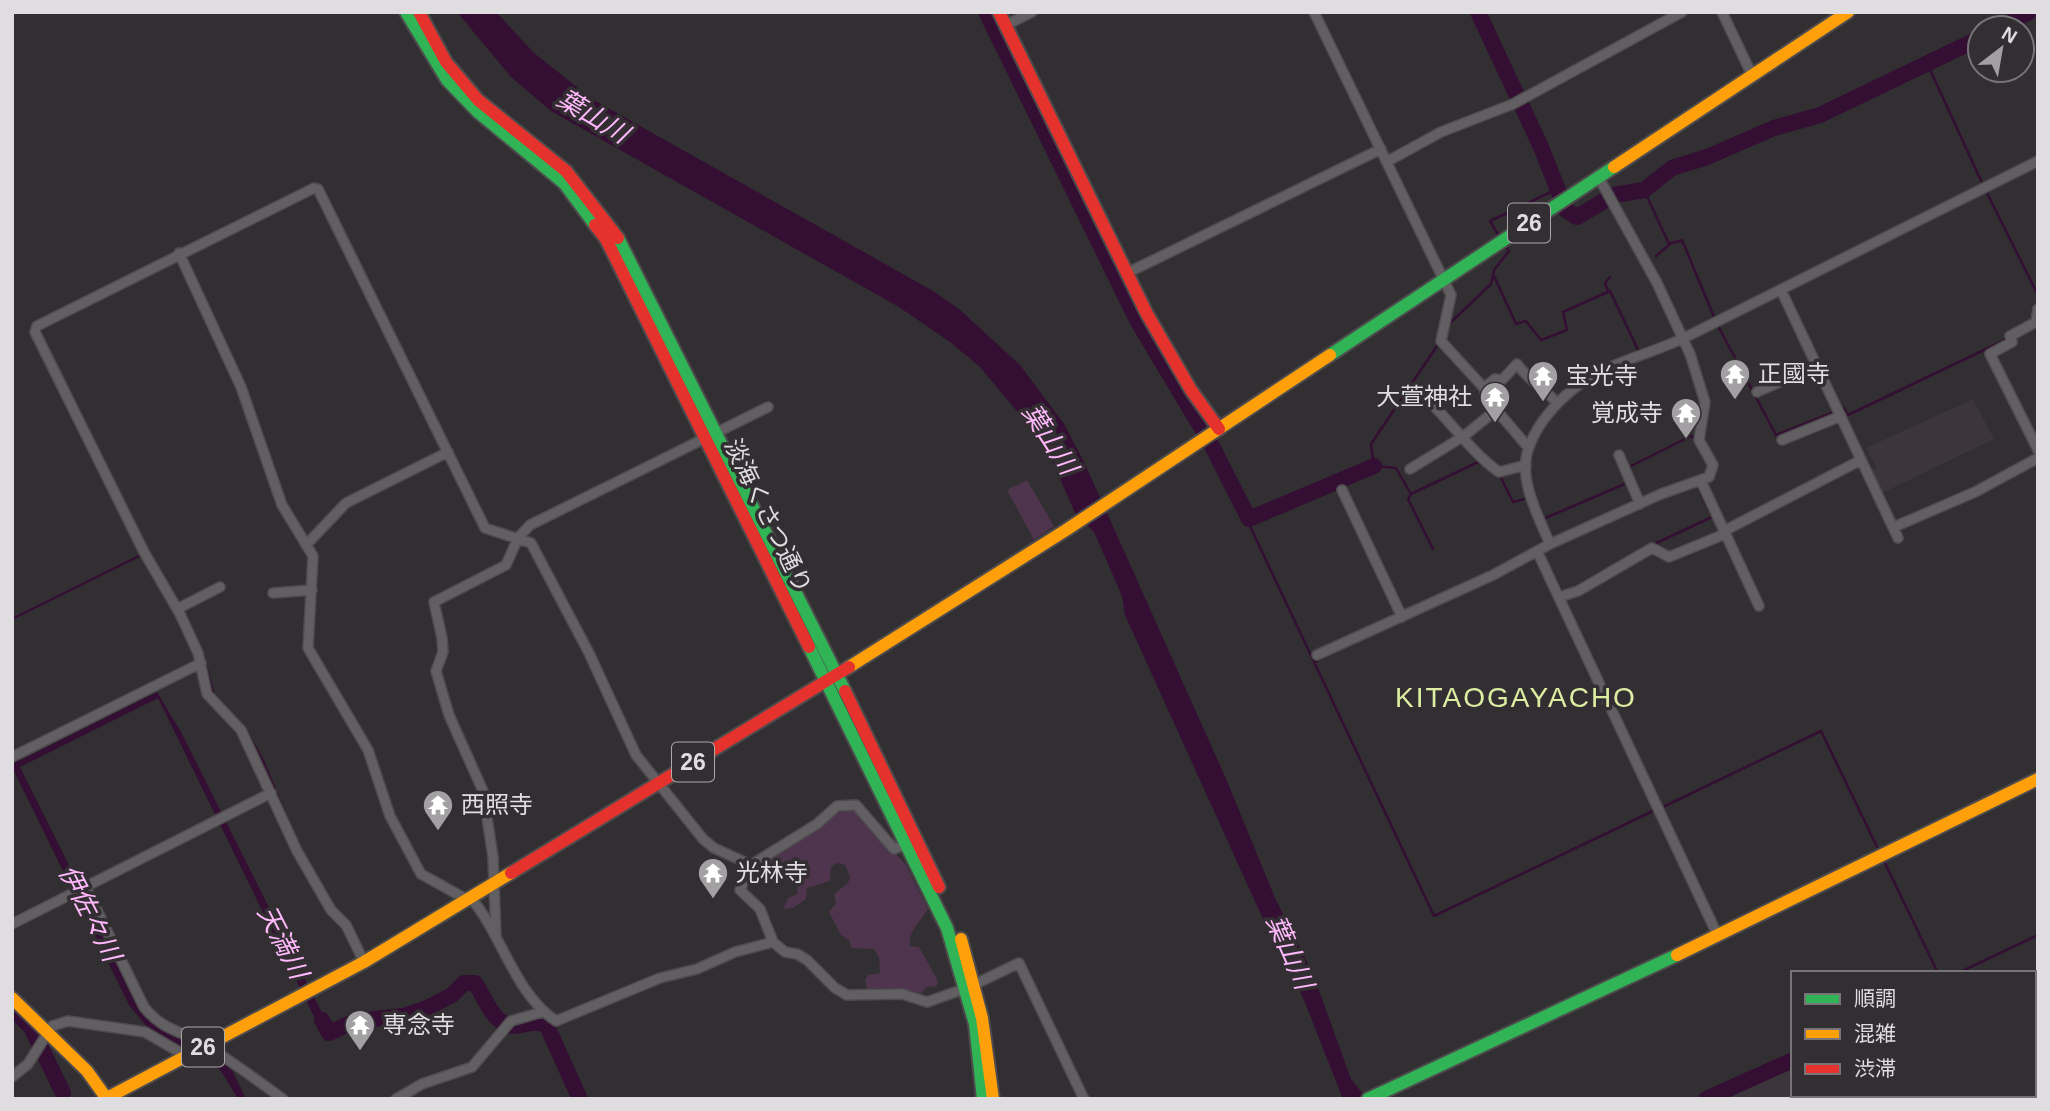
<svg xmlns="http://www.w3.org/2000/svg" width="2050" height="1111" font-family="Arial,'Noto Sans JP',sans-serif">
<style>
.built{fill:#3c353c}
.green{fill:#4e344d}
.water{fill:#340e33}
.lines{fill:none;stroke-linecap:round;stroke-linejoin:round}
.stream{stroke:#340e33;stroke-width:2.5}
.river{stroke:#340e33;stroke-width:16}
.street-casing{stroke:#4d4b4d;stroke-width:12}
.fast-casing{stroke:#4d4b4d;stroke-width:16}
.slow-casing{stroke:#4d4b4d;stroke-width:16}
.jam-casing{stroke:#4d4b4d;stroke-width:16}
.street{stroke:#615f61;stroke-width:9}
.fast{stroke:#30b455;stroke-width:12}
.slow{stroke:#ff9f0a;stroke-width:12}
.jam{stroke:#e5322d;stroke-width:12}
.labels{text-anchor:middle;stroke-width:7;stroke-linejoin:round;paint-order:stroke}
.shield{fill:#322e32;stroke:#aba8ab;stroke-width:2}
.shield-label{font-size:23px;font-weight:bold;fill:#dfdddf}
.poi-label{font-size:24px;fill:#dfdddf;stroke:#322e32;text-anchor:start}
.street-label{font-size:24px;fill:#dfdddf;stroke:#322e32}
.water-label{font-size:26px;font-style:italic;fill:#feb8fb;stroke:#322e32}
.quarter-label{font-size:28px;letter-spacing:2px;fill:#ddeea2;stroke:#322e32}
</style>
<rect width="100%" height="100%" fill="#312f31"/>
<path class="built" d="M1973,399L1994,439L1882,493L1872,471L1877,468L1866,448Z
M1793,1067V1095H2034V1090L2038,1091V1099H1727Z"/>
<path class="green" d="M1027,480L1054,526L1034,540L1007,490Z
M855,809L906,865L928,909C921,921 908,931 910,946L919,947L938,981L937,986L927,987L921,993L895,989L867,990L865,980L868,975L880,973L879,957L874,949L851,948L849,940L841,935L829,912L836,903L834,894L848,883L850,877L845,865L837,863L831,867L830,881L807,888L806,899L793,908L783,909L788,898L797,894L798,877L787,868L774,873L764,864L763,860L836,813Z"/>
<path class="water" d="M457,12H496L534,53L592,99L933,291L959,309L1020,365L1064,424L1085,464L1227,781L1275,898L1313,974L1351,1079L1367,1099H1343L1304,1000L1258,908L1125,615L1122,596L1094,532L1076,515L1050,456L1036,434L980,367L950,342L899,307L551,111L511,77Z
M157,692L181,732L334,1037L326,1041L158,698L20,767L135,998L157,1027L190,1042L188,1049L151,1032L129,1005L12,767V745L21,760Z
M208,1050L232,1070L246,1099H238L221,1071L205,1057Z"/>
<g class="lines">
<path class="stream" d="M1927,63L1983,185
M1644,190L1669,244L1682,240L1717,324L1776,435L1844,408L1848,415L2009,338
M1986,191L2038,295
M1499,236L1490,221L1557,189
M1656,256L1669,245
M1494,276L1516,324L1526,321L1541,340L1567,330L1563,312L1610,291L1639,352
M1608,291L1605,283L1610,277
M1448,325L1491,284L1494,270L1509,251L1505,244
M1627,468L1691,436L1695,439
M1500,476L1513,502L1528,498
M1411,494L1478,462L1483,465
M1249,519L1248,522L1434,916L1655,810
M1543,519L1627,483
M1652,545L1712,517L1697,485
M1433,549L1408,499L1411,494L1396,468L1374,466L1371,444L1439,343
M1543,554L1561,590L1566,591
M164,578L180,606
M1573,588L1640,550
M12,619L141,555
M189,624L202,651L214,696L243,727
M1315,662L1381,630
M247,732L263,761L292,831
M1665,806L1821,731L1880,853
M1883,859L1938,973
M1958,973L2038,935"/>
<path class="river" d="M986,12L1138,322L1211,444L1249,519L1374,466
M1478,12L1541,147L1566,210L1577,217L1614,195L1644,190L1672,168L1707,157L1774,128L1820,115L1980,38
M2000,28L2029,12
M12,1008L31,1027L63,1093
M322,1020L329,1033L355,1021L403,1016L427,1008L452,995L464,983H475C487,1000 494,1031 521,1025C532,1023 537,1021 547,1026L580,1099
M2034,1082H2038
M1706,1099L1793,1060"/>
<g class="street-casing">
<path id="street" d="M1314,12L1451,295L1441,341L1484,388L1487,399L1528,447
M1722,12L1752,75
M1006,25L1032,12
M1388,161L1441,132L1513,104L1682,12
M179,253L241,387L282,505L313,556L308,648L368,750L390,816L421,874L466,899
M1127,273L1381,149
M1781,290L1898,538
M2038,309L2036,322L2010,336L2012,342L1990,354L2038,450
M1484,388L1495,379L1502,380L1517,364C1529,381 1543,387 1557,403
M1411,392L1423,402L1427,399C1452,423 1471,452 1499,472L1526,465
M1757,392L1817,365
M1782,440L1841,416
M1619,455L1640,504
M1410,469L1464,436L1496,410
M1701,481L1759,606
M1342,490L1402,617
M1894,527L1975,492L2038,458
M1724,531L1861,460
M1550,544C1538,516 1517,477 1529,447C1538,421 1561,397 1583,382C1616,360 1655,353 1690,335C1805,277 1922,219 2038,161
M306,545L346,503L448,452
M1537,551L1717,934
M273,593L312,590
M1559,597L1578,591L1652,548L1669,557L1725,534
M177,609L220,587
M1317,655L1493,575L1550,544L1661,494L1709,477L1713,465L1699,440L1705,402L1690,354L1657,283L1599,178
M12,757L201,663
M913,842L894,849L856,805L837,806L817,824L751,865L740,890L760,909L773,942L785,952L797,954L807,960L835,988L847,995L902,994L927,1002L967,988L1019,963L1084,1099
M85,886L144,1007C164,1032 182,1030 207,1046C233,1062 258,1081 283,1099
M470,897C502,934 514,993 556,1021L660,978L697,969L735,952L773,942
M12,924L271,793
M496,936L493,857L483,791L449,715L436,671L443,652L442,638L434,602L506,565L518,538L530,525L768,407
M364,962L346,925L331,910L297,851L241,730L207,694L198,653L180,614L144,552L35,332L37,326L314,188L318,189L485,528L531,543L589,653L636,755L703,839L714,848L751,865
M12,1077L28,1064L52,1026L68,1021L145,1032L186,1056
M396,1099L422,1084L472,1067L511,1021L542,1012"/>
</g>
<g class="fast-casing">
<path id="fast" d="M406,12L447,80L478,112L564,183L595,225
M618,238L845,691
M1330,355L1614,167
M809,647L947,928L975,1024L983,1099
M1368,1099L1677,955"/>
</g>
<g class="slow-casing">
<path id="slow" d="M1614,167L1848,12
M849,667L1066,530L1330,355
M961,939L982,1018L993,1099
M1677,955L2038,779
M12,998L87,1071L107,1099
M105,1099L364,962L511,873"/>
</g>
<g class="jam-casing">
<path id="jam" d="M419,12L446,62L478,100L566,171L618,238
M999,12L1147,314L1191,390L1219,429
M595,225L606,239L809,647
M845,691L939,887
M511,873L849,667"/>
</g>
<use href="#street" class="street"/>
<use href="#fast" class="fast"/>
<use href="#slow" class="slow"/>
<use href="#jam" class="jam"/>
</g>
<defs>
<g id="temple-pin" transform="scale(1.575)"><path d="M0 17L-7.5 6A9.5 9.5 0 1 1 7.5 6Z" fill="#a2a0a2" stroke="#322e32"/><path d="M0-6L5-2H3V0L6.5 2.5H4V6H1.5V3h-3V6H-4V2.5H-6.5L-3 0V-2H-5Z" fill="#fff"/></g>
</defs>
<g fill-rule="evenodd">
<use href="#temple-pin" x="1735" y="374"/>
<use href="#temple-pin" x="1543" y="376"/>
<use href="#temple-pin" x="1495" y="397"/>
<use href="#temple-pin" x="1686" y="413"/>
<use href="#temple-pin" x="438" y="805"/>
<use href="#temple-pin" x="713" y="873"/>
<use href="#temple-pin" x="360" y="1025"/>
</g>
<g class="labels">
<g class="shield">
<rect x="1508" y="203.5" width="42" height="39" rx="5"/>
<rect x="672" y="742.5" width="42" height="39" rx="5"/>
<rect x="182" y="1027.5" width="42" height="39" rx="5"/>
</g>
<g class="shield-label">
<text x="1529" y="231">26</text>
<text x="693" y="770">26</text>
<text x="203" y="1055">26</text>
</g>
<g class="poi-label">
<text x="1758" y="382">正國寺</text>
<text x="1566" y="384">宝光寺</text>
<text x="1472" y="405" text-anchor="end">大萱神社</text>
<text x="1663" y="421" text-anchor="end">覚成寺</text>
<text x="461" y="813">西照寺</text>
<text x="736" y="881">光林寺</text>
<text x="383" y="1033">専念寺</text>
</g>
<g class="street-label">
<text transform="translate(768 516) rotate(64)" y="8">淡海くさつ通り</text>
</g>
<g class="water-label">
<text transform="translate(593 116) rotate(31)" y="9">葉山川</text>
<text transform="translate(1050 439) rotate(57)" y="9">葉山川</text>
<text transform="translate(90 913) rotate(63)" y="9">伊佐々川</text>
<text transform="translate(283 942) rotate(63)" y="9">天満川</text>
<text transform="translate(1290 952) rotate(66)" y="9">葉山川</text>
</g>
<g class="quarter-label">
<text x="1516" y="707">KITAOGAYACHO</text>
</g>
</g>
<rect width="2050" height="1111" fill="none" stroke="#dfdddf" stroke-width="28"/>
<rect x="1791" y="971" width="245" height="126" fill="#322e32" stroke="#777477" stroke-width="2"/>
<rect x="1805" y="994" width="35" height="10" fill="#30b455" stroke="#777477" stroke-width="2"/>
<text x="1854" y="1006" font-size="21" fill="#dfdddf">順調</text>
<rect x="1805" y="1029" width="35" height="10" fill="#ff9f0a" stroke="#777477" stroke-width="2"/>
<text x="1854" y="1041" font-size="21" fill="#dfdddf">混雑</text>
<rect x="1805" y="1064" width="35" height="10" fill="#e5322d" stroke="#777477" stroke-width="2"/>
<text x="1854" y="1076" font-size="21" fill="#dfdddf">渋滞</text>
<g transform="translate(2001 49) rotate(31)"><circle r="33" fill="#322e32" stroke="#777477" stroke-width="2"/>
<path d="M0-5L12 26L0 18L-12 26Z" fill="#a2a0a2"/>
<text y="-10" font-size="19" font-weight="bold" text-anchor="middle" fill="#dfdddf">N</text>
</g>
</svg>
